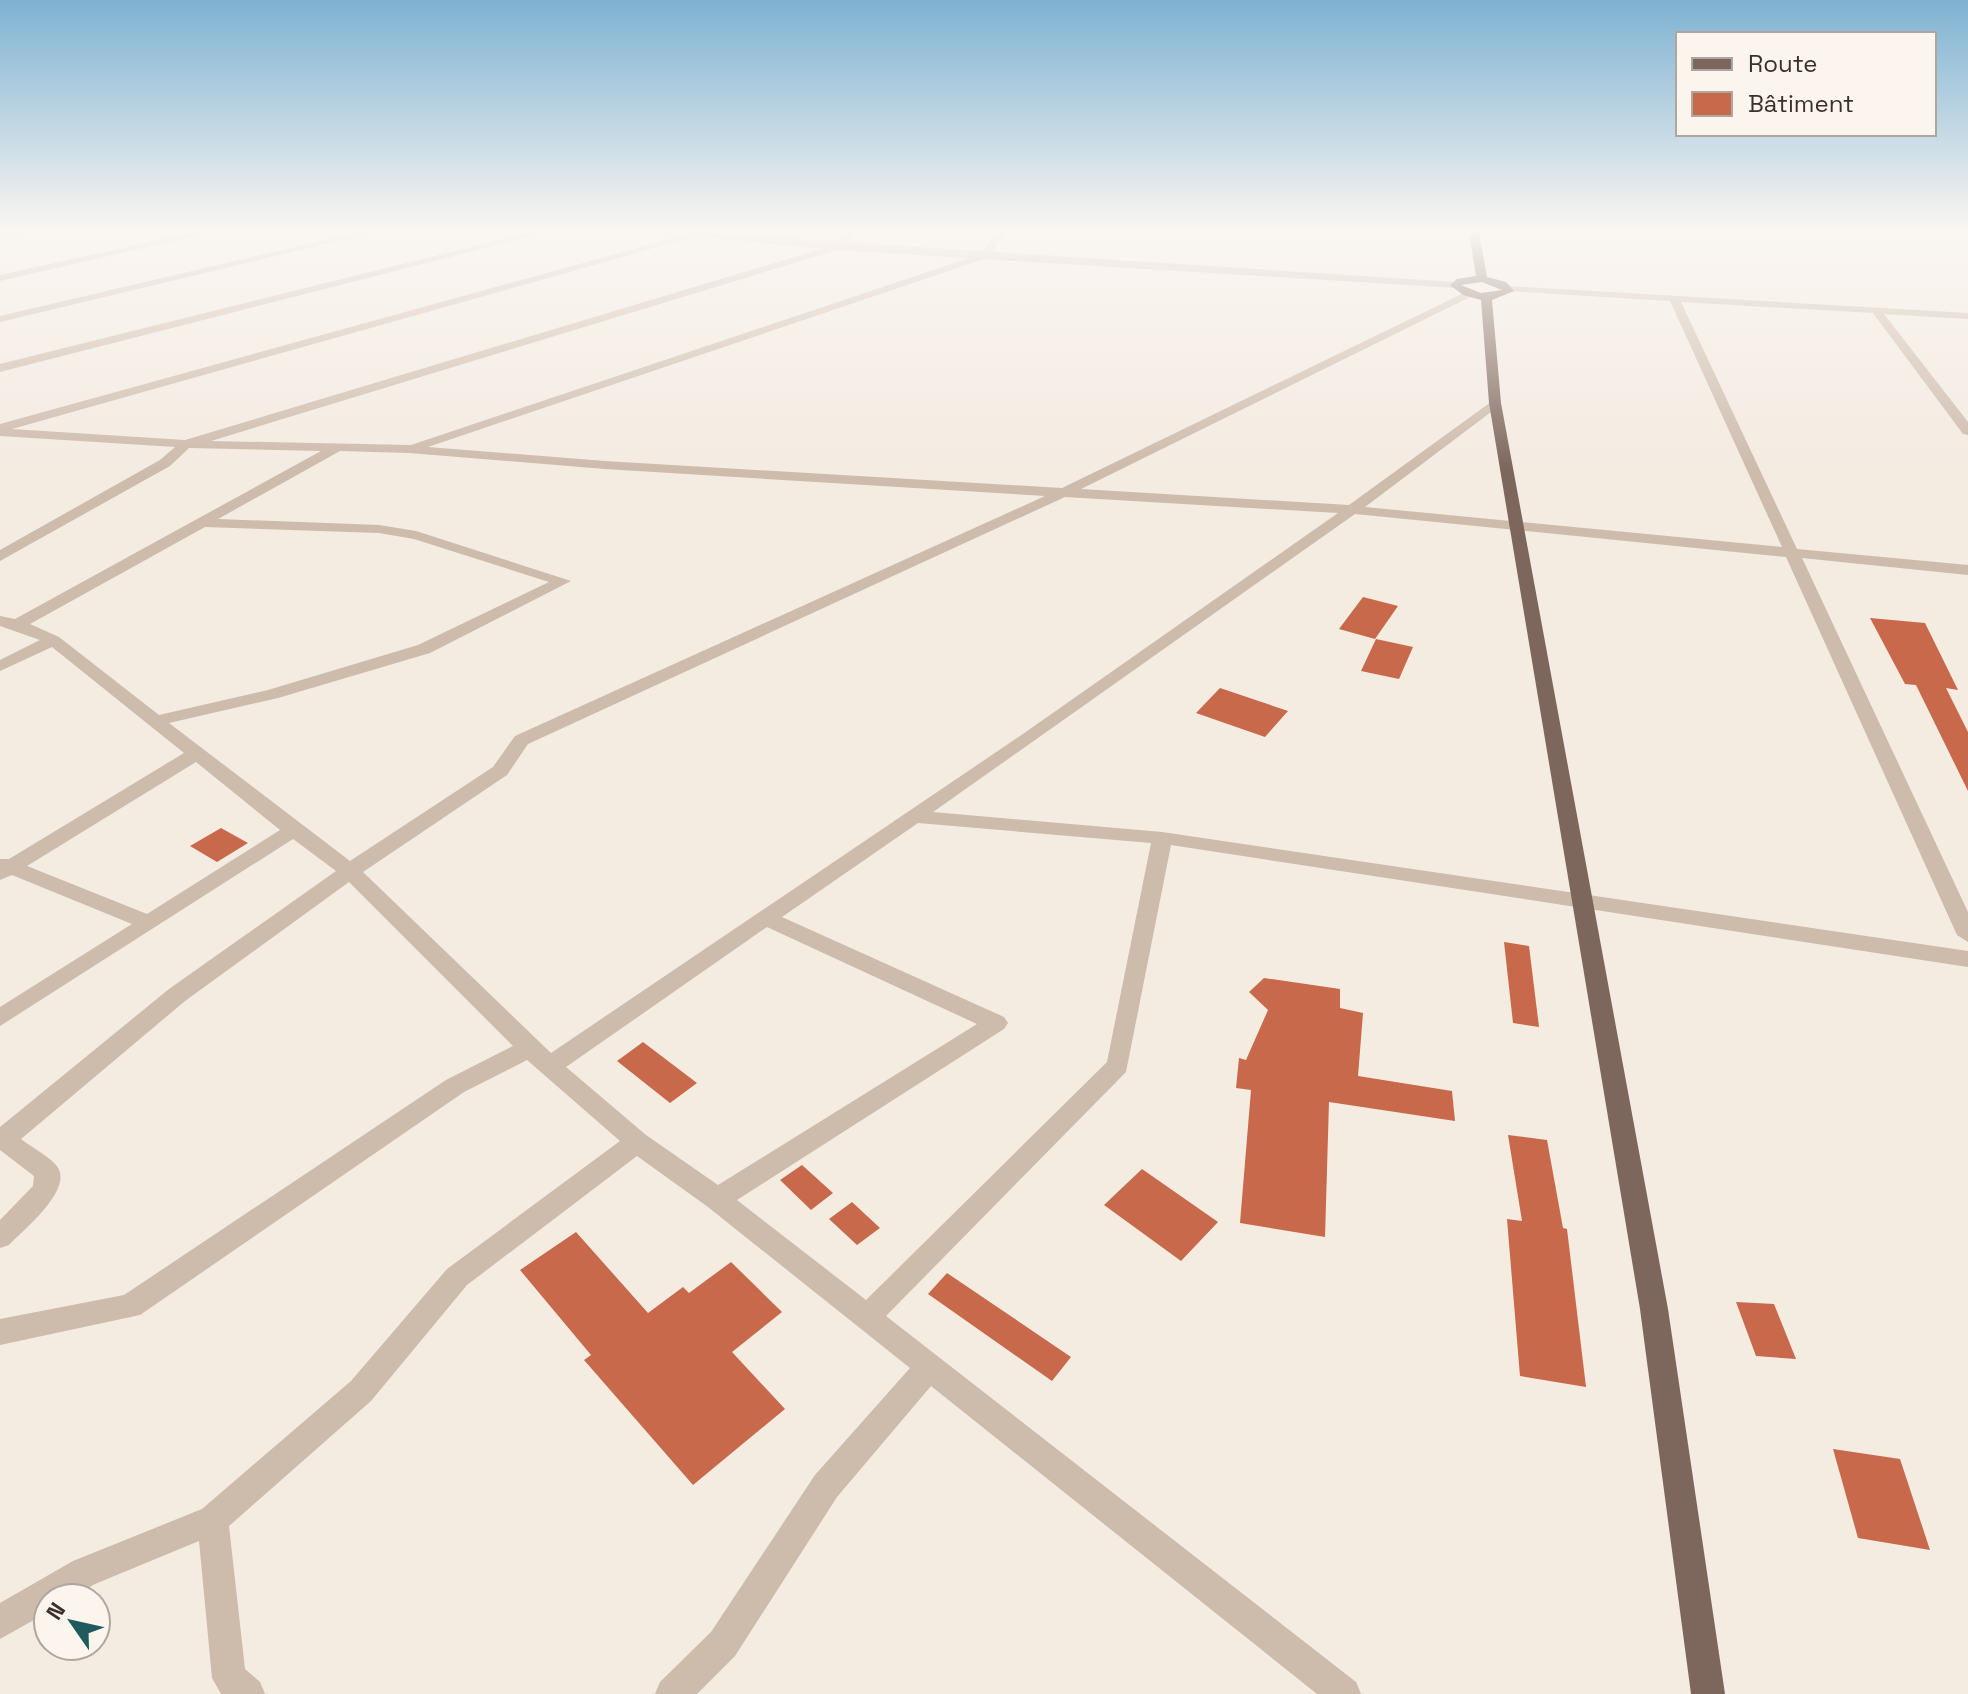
<svg xmlns="http://www.w3.org/2000/svg" width="1968" height="1694" font-family="'Space Grotesk',sans-serif">
<style>
.building{fill:#c8694b}
.lines{fill:none;stroke-linecap:round;stroke-linejoin:round}
.minor{fill:#cdbbac;fill-rule:evenodd}
.tertiary{fill:#cdbbac;fill-rule:evenodd}
.primary{fill:#7d675c;fill-rule:evenodd}
</style>
<rect width="100%" height="100%" fill="#f4ebe1"/>
<path class="building" d="M1363,597L1398,606L1375,639L1339,629Z
M1870,618L1925,623L1958,690L1946,688L1968,732V791L1916,685L1905,684Z
M1376,639L1413,647L1399,679L1361,671Z
M1220,688L1288,711L1265,737L1196,713Z
M221,828L248,843L217,862L190,846Z
M1504,942L1529,946L1539,1027L1513,1023Z
M1264,978L1340,989V1008L1363,1013L1358,1076L1452,1091L1455,1121L1329,1102L1325,1237L1240,1223L1251,1090L1236,1088L1239,1058L1246,1060L1268,1010L1249,992Z
M643,1042L697,1083L670,1103L617,1061Z
M1508,1135L1547,1140L1563,1228L1567,1229L1586,1387L1520,1376L1507,1219L1522,1221Z
M802,1165L833,1193L811,1210L780,1180Z
M1142,1169L1218,1222L1181,1261L1104,1205Z
M852,1202L880,1228L857,1245L829,1219Z
M576,1232L648,1313L683,1287L689,1293L731,1262L782,1312L732,1352L785,1409L693,1485L584,1360L591,1355L520,1270Z
M947,1273L1071,1357L1052,1381L928,1294Z
M1736,1302L1774,1304L1796,1359L1756,1356Z
M1833,1449L1900,1459L1930,1550L1858,1538Z"/>
<g class="lines">
<path class="minor" d="M26,232L24,234L0,239V233Z
M195,232H213L0,281V275Z
M359,232H376L0,322V316Z
M531,232H548L0,372V364Z
M695,232H711L12,429L185,440L834,245L847,232H857L840,249L211,441L411,445L981,254L996,232H1006L987,258L428,447L605,461L1062,488L1468,291L1473,294L1472,296L1081,489L1349,505L1495,399L1499,400V406L1365,507L1782,547L1670,301L1509,291L1505,290V286L1968,313V319L1884,314L1968,422V435L1963,434L1873,313L1681,302L1797,549L1968,565V575L1802,558L1968,912V942L1957,935L1786,557L1355,514L933,812L1162,832L1968,951V967L1171,845L1126,1072L886,1316L1356,1682L1361,1694H1317L931,1386L837,1497L735,1656L697,1694H655L660,1682L711,1632L815,1475L910,1368L708,1207L637,1156L467,1285L371,1401L229,1526L245,1669L260,1682L265,1694H221L212,1678L199,1541L95,1584L71,1598H48V1612L0,1639V1603L73,1561L202,1509L351,1381L447,1269L620,1141L527,1060L464,1092L140,1315L0,1345V1319L124,1295L446,1080L513,1046L349,882L185,1001L21,1139C31,1147 47,1155 56,1165C76,1188 24,1229 9,1245L0,1248V1220L33,1186L34,1176L0,1150V1127L169,989L336,871L293,839L0,1026V1007L132,924L12,875L0,880V859H9L184,753L52,647L0,671V660L40,640L0,626V616L15,619L321,451L189,448L170,466L0,561V550L160,460L175,447L0,436V424ZM340,451L409,453L605,469L1045,496L515,736L493,767L350,861L169,723L278,698L430,653L571,581L416,531L379,525L218,519ZM1065,497L1338,513L1020,736L551,1053L363,872L507,775L528,744ZM205,527L379,533L414,539L549,582L418,645L268,690L159,715L59,637L30,624ZM196,762L280,830L147,914L27,866ZM918,823L1151,843L1107,1062L866,1300L737,1200L1004,1029L1008,1023L1004,1017L782,917ZM767,927L977,1024L718,1185L646,1135L566,1067Z"/>
<path class="tertiary" d="M647,232H688L1455,282L1460,285L1455,288L837,250Z"/>
<path class="primary" d="M1469,232H1479L1487,277L1506,282L1514,291L1492,300L1501,403L1668,1309L1725,1694H1691L1640,1309L1489,403L1481,300L1463,295L1450,285L1457,279L1476,276ZM1482,282L1502,290L1481,293L1461,285Z"/>
</g>
<linearGradient id="sky" x2="0" y2="1"><stop stop-color="#7eb2d2"/><stop offset="0.49" stop-color="#faf6f2"/><stop offset="1" stop-color="#faf6f2" stop-opacity="0"/></linearGradient>
<rect width="1968" height="469" fill="url(#sky)"/>
<rect x="1676" y="32" width="260" height="104" fill="#fbf5ee" stroke="#aea6a0" stroke-width="2"/>
<rect x="1692" y="58" width="40" height="12" fill="#7d675c" stroke="#aea6a0" stroke-width="2"/>
<text x="1748" y="72" font-size="24" fill="#3b302b">Route</text>
<rect x="1692" y="92" width="40" height="24" fill="#c8694b" stroke="#aea6a0" stroke-width="2"/>
<text x="1748" y="112" font-size="24" fill="#3b302b">Bâtiment</text>
<g transform="translate(72 1622) rotate(304)"><circle r="38" fill="#fbf5ee" stroke="#aea6a0" stroke-width="2"/>
<path d="M0-6L14 30L0 20L-14 30Z" fill="#1f5a5e"/>
<text y="-12" font-size="22" font-weight="bold" text-anchor="middle" fill="#3b302b">N</text>
</g>
</svg>
